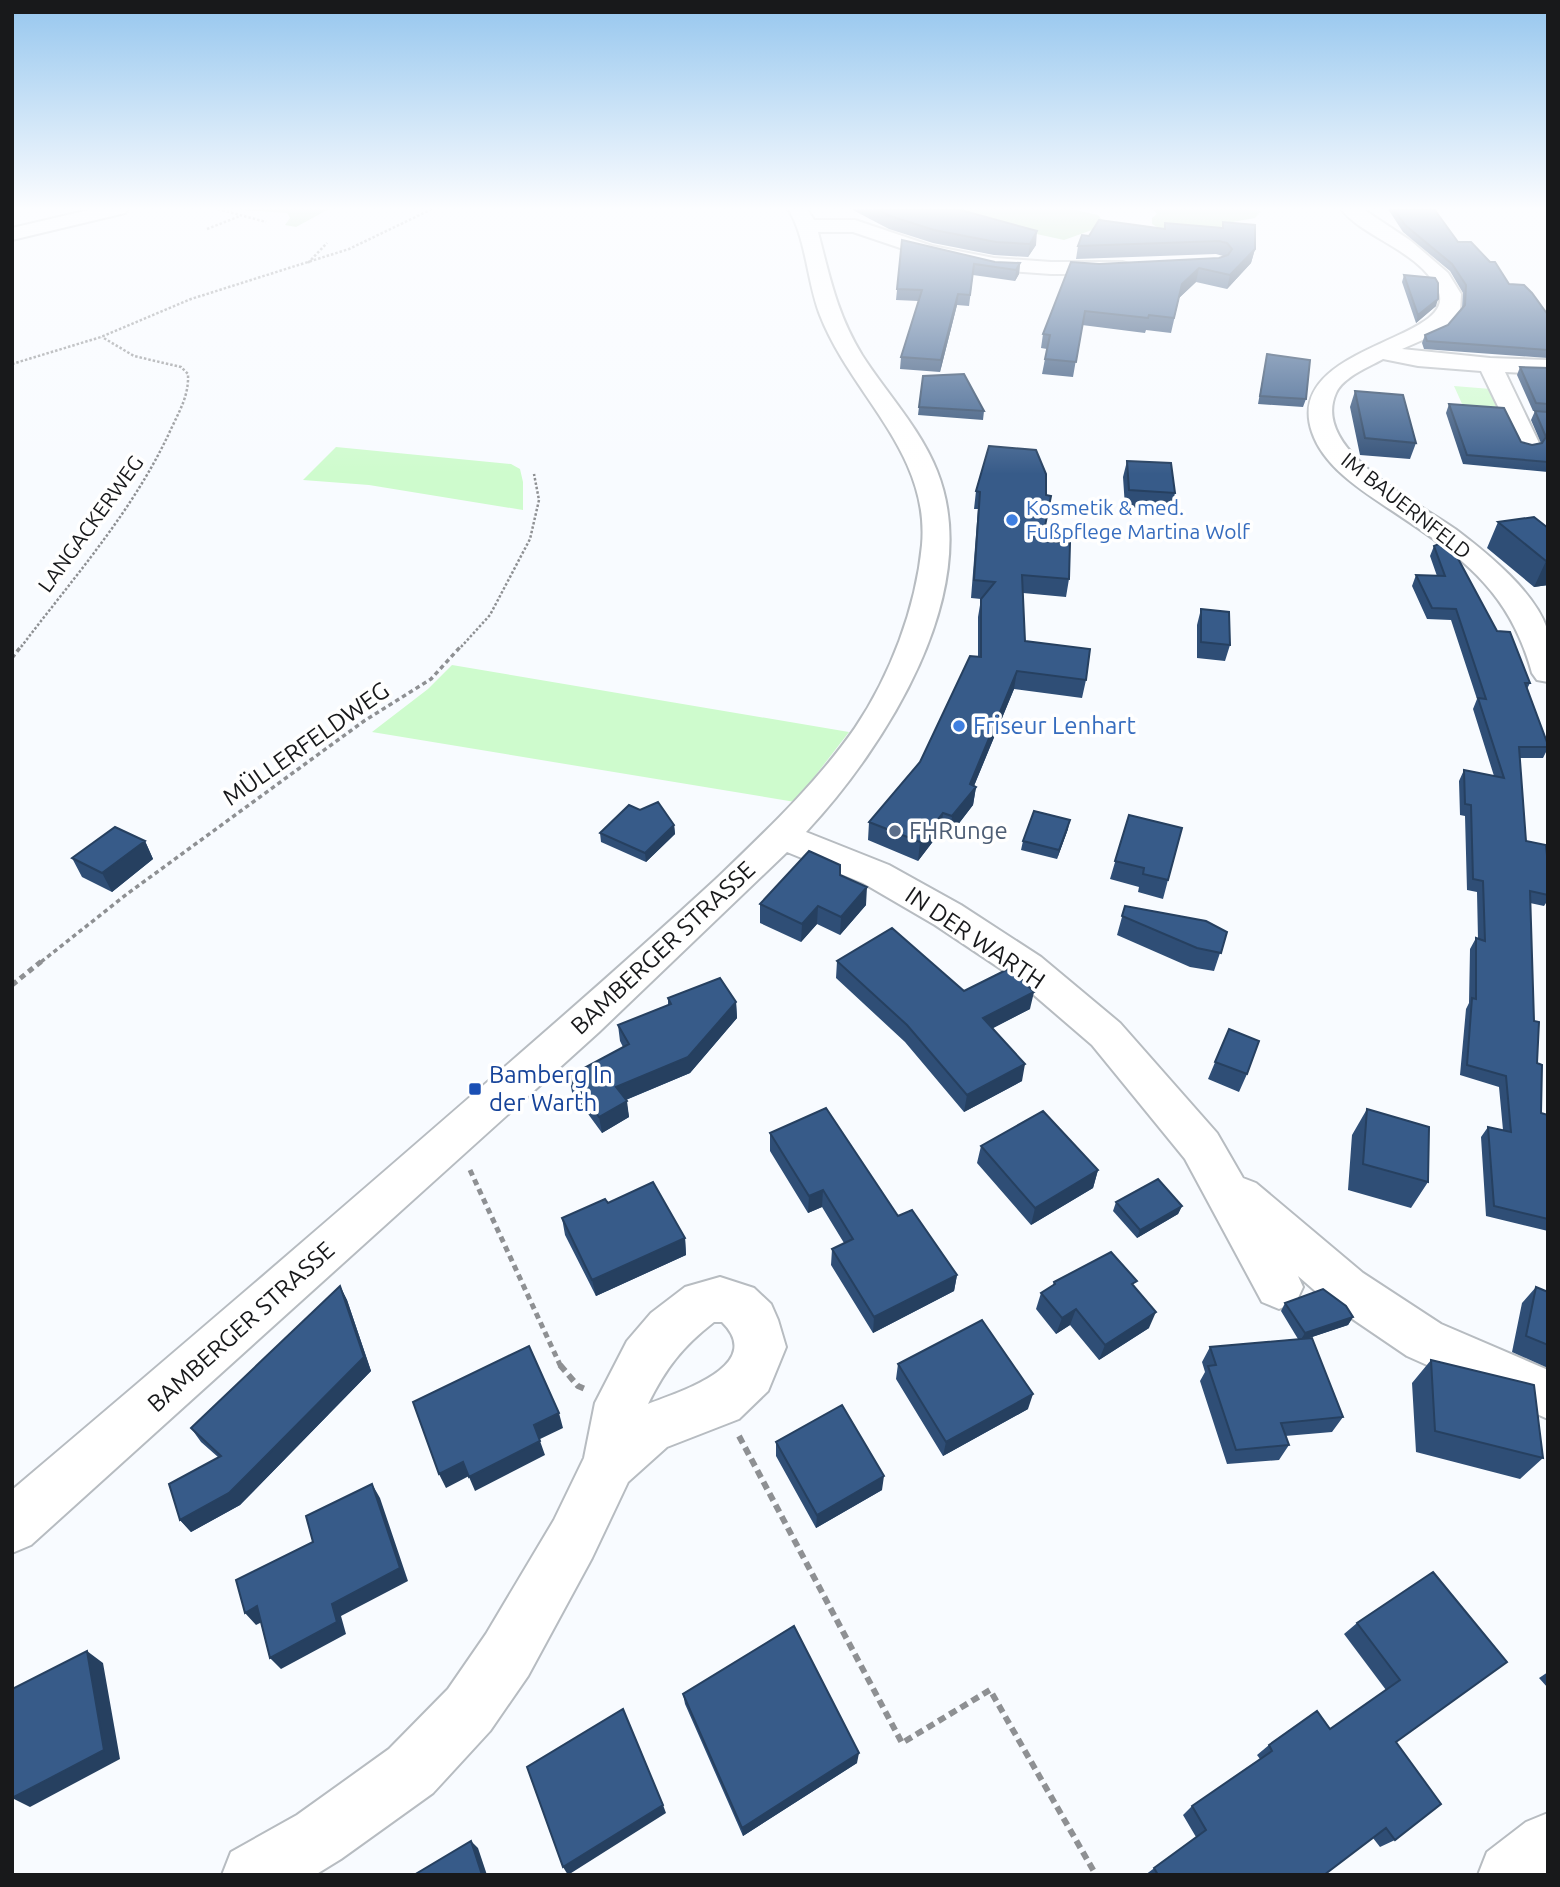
<svg xmlns="http://www.w3.org/2000/svg" width="1560" height="1887" font-family="Ubuntu,sans-serif">
<style>
.green{fill:#cefbcd}
.forest{fill:#a4d5a3}
.lines{fill:none;stroke-linecap:round;stroke-linejoin:round}
.minor-casing{stroke:#b7bcc1;stroke-width:4}
.path-far3{stroke:#8e9093;stroke-width:2.5;stroke-dasharray:2.5 2;stroke-linecap:butt}
.path-far2{stroke:#8e9093;stroke-width:3.5;stroke-dasharray:4.5 3.5;stroke-linecap:butt}
.path-far1{stroke:#8e9093;stroke-width:5;stroke-dasharray:6 4.5;stroke-linecap:butt}
.path{stroke:#8e9093;stroke-width:6;stroke-dasharray:8 5;stroke-linecap:butt}
.minor{fill:#fff;fill-rule:evenodd}
.wall{fill:#2f4e76}
.shaded-wall{fill:#264060}
.building{fill:#375b89;stroke:#264060;stroke-width:2}
.shop-dot{fill:#3f7fe0;stroke:#fff;stroke-width:2.5}
.service-dot{fill:#5c6f8a;stroke:#fff;stroke-width:2.5}
.transit-dot{fill:#1a4fb4;stroke:#fff;stroke-width:2.5}
.labels{text-anchor:middle;stroke-width:7;stroke-linejoin:round;paint-order:stroke}
.far-street-label{font-size:21px;fill:#18191b;stroke:#fff}
.far-shop-label{font-size:21px;fill:#366cbe;stroke:#fff;text-anchor:start}
.shop-label{font-size:24px;fill:#366cbe;stroke:#fff;text-anchor:start}
.street-label{font-size:24px;fill:#18191b;stroke:#fff}
.service-label{font-size:24px;fill:#4e5e75;stroke:#fff;text-anchor:start}
.transit-label{font-size:24px;fill:#164399;stroke:#fff;text-anchor:start}
</style>
<rect width="100%" height="100%" fill="#f8fbff"/>
<path class="green" d="M1454,386L1491,389L1500,409L1463,406Z
M336,447L511,464L520,469L523,482V510L369,485L303,480Z
M452,665L849,732L795,802L372,732L428,689Z"/>
<path class="forest" d="M228,209H329L296,227L285,225L290,218L287,213Z
M922,209H1071L1098,215L1103,221L1095,229L1064,240Z
M1153,209H1247L1261,211L1255,218L1227,223L1216,230H1162L1152,224V218L1157,214Z"/>
<g class="lines">
<g class="minor-casing">
<path id="minor" d="M93,209H128L125,213L12,240V228Z
M788,209H807L814,220H855L932,246L994,258L1051,262H1122L1129,264L1132,268L1129,272L1122,274H1051L994,270L921,255L853,232H818C830,278 837,314 862,355C887,394 920,428 937,471C985,592 885,747 806,832L889,865L961,905L1041,957L1120,1023L1217,1133L1243,1178L1256,1183L1363,1273L1441,1324L1548,1370V1419L1407,1356L1329,1303L1298,1276L1303,1287L1296,1302L1279,1309L1262,1302L1185,1159L1092,1045L1013,977L935,925L863,883L787,852L599,1032L31,1545L12,1553V1490C186,1343 359,1194 531,1044C593,990 655,935 716,879C765,832 816,784 855,728C890,676 916,608 922,545C930,452 851,395 820,315C807,282 806,236 788,209Z
M1341,209H1363L1411,241L1448,273L1461,294L1460,311L1443,331L1402,349L1490,358L1548,360V374L1505,372L1540,445L1537,450L1528,452L1519,450L1481,371L1418,366L1383,359C1369,367 1343,377 1336,393C1310,451 1421,504 1458,531C1488,554 1535,592 1547,629C1552,644 1548,666 1548,682L1537,680L1532,673C1511,596 1468,561 1403,518C1371,496 1325,471 1312,432C1282,344 1462,341 1438,290C1419,250 1365,239 1341,209Z
M720,1277L754,1288L771,1304L778,1320L786,1347L768,1391L739,1419L667,1447L628,1482L592,1558L528,1676L490,1731L433,1793L341,1859L315,1875H222L231,1852L297,1815L389,1749L448,1689L486,1634L554,1520L584,1458L595,1403L627,1341L651,1313L685,1287ZM714,1322H722C767,1366 678,1392 648,1404C666,1368 682,1347 714,1322Z
M1548,1813V1875H1478L1487,1852L1526,1822Z"/>
</g>
<path class="path-far3" d="M218,209L266,222
M207,229L240,216
M308,263L327,243
M12,364L101,337L191,299L349,249L432,209
M21,647C74,577 134,510 171,429C180,410 189,395 188,374L181,367L134,356L102,337
M461,647L490,615L530,539L539,500L534,474"/>
<path class="path-far2" d="M12,658L22,645
M41,962L127,894L364,721L431,679L462,645"/>
<path class="path-far1" d="M12,985L43,960
M470,1170L561,1367"/>
<path class="path" d="M560,1365L578,1386L585,1389
M739,1436L902,1743L990,1690L1096,1875"/>
<use href="#minor" class="minor"/>
</g>
<path class="wall" d="M851,209H957L1036,245L1028,257L994,255L933,243L889,229Z
M1388,209H1434L1458,242L1548,315V358L1424,349L1422,343L1425,335L1448,325L1462,308L1463,293L1450,271L1403,232Z
M1223,222L1255,249L1251,263L1227,289L1196,282L1179,298L1171,333L1146,330L1145,333L1082,325L1073,377L1042,374L1047,349L1041,348L1043,334L1099,264L1219,258L1223,256L1216,254L1076,259L1078,246L1089,236L1164,229L1165,223L1222,228Z
M902,240L995,262L1020,263L1019,274L1015,281L973,275L969,306L957,305L940,372L900,369L901,357L919,301L896,300Z
M1404,275L1436,306L1416,323L1402,282Z
M1267,354L1306,399L1303,407L1258,404Z
M1520,367L1548,368V472L1463,464L1446,413L1449,404L1521,442L1532,445L1541,443L1531,420L1535,411H1533L1517,375Z
M1355,391L1416,443L1410,459L1360,455L1350,407Z
M919,407L984,411L983,420L918,415Z
M1127,461L1175,493L1171,510L1125,507L1123,477Z
M976,491L1051,496L1042,541L1069,579L1066,597L1023,593L1025,641L1086,680L1082,698L1014,689L974,786L976,787L973,805L950,835L941,831L918,861L868,840L869,822L920,762L978,657V617L981,599L971,598L978,509H974Z
M1498,522L1548,528V585L1534,587L1487,548Z
M1434,546L1497,631L1530,683L1527,689L1548,745V748L1543,758H1520L1526,841L1548,866V900L1544,906L1530,903L1534,1021L1541,1113L1548,1115V1231L1486,1216L1481,1137L1488,1127L1503,1130L1499,1087L1460,1075L1466,1009L1469,1003L1470,949L1476,938L1478,939L1477,892L1467,890L1465,816L1460,815L1459,781L1464,770L1494,776L1473,709L1477,699L1451,620L1427,619L1412,586L1416,575L1437,576L1430,556Z
M1201,609L1230,645L1225,661L1197,658V625Z
M1129,815L1168,880L1163,899L1138,892L1139,887L1110,879Z
M674,825L675,834L646,862L601,842L600,833Z
M1068,829L1057,859L1021,850L1023,841Z
M145,841L153,859L112,892L82,877L72,858Z
M840,875L866,905L840,935L817,924L801,942L760,923V904Z
M1125,906L1227,932L1214,971L1190,967L1117,935Z
M837,961L964,991L1030,1009L992,1028L1022,1081L964,1112L905,1042L836,978Z
M668,998L736,1002L737,1018L690,1073L626,1100L629,1117L602,1133L572,1092L569,1076L623,1047L620,1041L618,1025L668,1005Z
M1229,1029L1247,1074L1239,1092L1208,1079Z
M1367,1109L1428,1182L1411,1208L1348,1190L1352,1135Z
M770,1133L898,1216L957,1275L954,1291L873,1333L831,1265L832,1249L844,1243L822,1207L808,1213L770,1151Z
M981,1146L1098,1170L1093,1188L1031,1225L977,1163Z
M1116,1202L1182,1206L1178,1214L1137,1238L1113,1211Z
M562,1218L685,1238L686,1255L596,1296L565,1235Z
M1054,1282L1134,1287L1149,1328L1099,1360L1070,1325L1056,1334L1036,1309L1041,1293L1053,1285Z
M340,1286L347,1300L371,1371L240,1505L191,1532L180,1520L218,1457L201,1442L191,1428Z
M1536,1287L1548,1292V1368L1512,1352L1522,1303Z
M1285,1303L1353,1317L1348,1325L1309,1338L1343,1417L1332,1432L1285,1436L1289,1445L1279,1460L1227,1464L1200,1381L1205,1372L1202,1362L1210,1347L1298,1339L1281,1311Z
M1431,1360L1543,1458L1520,1479L1416,1452L1412,1383Z
M898,1364L1028,1409L943,1456L896,1379Z
M776,1442L882,1490L816,1528L776,1456Z
M1433,1572L1396,1742L1395,1840L1380,1847L1373,1838L1324,1875H1145L1196,1837L1183,1815L1192,1806L1260,1759L1257,1755L1269,1745L1330,1729L1386,1690L1344,1634L1357,1623Z
M1548,1672V1688L1539,1678Z
M683,1694L857,1763L743,1836L685,1704Z"/>
<path class="shaded-wall" d="M1037,231L1036,245L1028,257L1030,244Z
M1255,249L1251,263L1227,289L1230,275Z
M1020,263L1019,274L1015,281L1016,270Z
M1199,268L1196,282L1179,298L1171,333L1182,284Z
M958,294L957,305L940,372L941,360Z
M1438,299L1436,306L1416,323L1418,315Z
M1546,561H1548V585L1534,587Z
M1017,671L1014,689L971,793L976,787L973,805L950,835L952,816L970,784Z
M943,813L941,831L918,861L920,842Z
M1070,820L1068,829L1057,859L1059,850Z
M674,825L675,834L646,862L645,853Z
M145,841L153,859L112,892L102,873Z
M867,887L866,905L840,935L841,917Z
M818,906L817,924L801,942L802,924Z
M1034,992L1030,1009L980,1035L983,1018Z
M736,1002L737,1018L690,1073L618,1103L616,1087Z
M1025,1064L1022,1081L964,1112L967,1095Z
M627,1101L629,1117L602,1133L599,1117Z
M1098,1170L1093,1188L1031,1225L1035,1208Z
M823,1190L822,1207L808,1213L809,1196Z
M1182,1206L1178,1214L1137,1238L1140,1230Z
M685,1238L686,1255L596,1296L592,1280Z
M957,1275L954,1291L873,1333L874,1317Z
M340,1286L347,1300L371,1371L240,1505L191,1532L180,1520Z
M1076,1309L1070,1325L1056,1334L1062,1318Z
M1156,1312L1149,1328L1099,1360L1105,1345Z
M1353,1317L1348,1325L1300,1341L1305,1333Z
M1033,1394L1028,1409L943,1456L946,1442Z
M559,1413L563,1428L538,1440L534,1425Z
M540,1441L545,1455L475,1491L469,1477Z
M463,1462L469,1476L446,1488L439,1474Z
M884,1476L882,1490L816,1528L817,1515Z
M372,1484L380,1498L408,1581L341,1616L346,1634L281,1669L270,1658L332,1604Z
M257,1606L268,1619L256,1625L245,1613Z
M87,1651L103,1663L120,1759L30,1807L12,1798Z
M859,1753L857,1763L743,1836L742,1828Z
M663,1805L666,1813L568,1875L563,1867Z
M471,1841L478,1848L487,1875H482Z"/>
<path class="building" d="M877,209H957L1037,231L1030,244L996,242L934,230L890,216Z
M1394,209H1434L1458,242H1471L1490,262H1495L1509,284L1524,285L1532,293L1548,315V350L1427,341L1425,335L1448,325L1465,305L1466,285L1452,264L1405,225Z
M1099,220L1165,229V223L1223,228V222L1255,225V249L1230,275L1199,268L1182,284L1174,318L1149,315L1148,318L1085,311L1076,362L1045,359L1050,335L1043,334L1071,262L1099,264L1219,258L1228,255L1232,249L1227,243L1219,241L1078,246L1082,235L1089,236Z
M902,240L995,262L1020,263L1016,270L974,264L970,295L958,294L941,360L901,357L922,290L897,289Z
M1404,275L1435,278L1438,283V299L1418,315Z
M1267,354L1310,360L1306,399L1260,396Z
M1520,367L1548,368V404L1536,403Z
M964,374L984,411L919,407L923,376Z
M1355,391L1403,395L1416,443L1365,438Z
M1449,404L1504,408L1521,442L1532,445L1542,443L1546,437L1535,411L1548,412V462L1467,455Z
M989,446L1036,450L1046,474V495L1051,496L1042,541L1070,543L1069,579L1022,575L1025,641L1090,649L1086,680L1017,671L970,784L976,787L952,816L943,813L920,842L869,822L920,762L970,656L981,657V599L995,582L974,580L980,492L976,491Z
M1127,461L1171,463L1175,493L1129,490Z
M1534,517L1548,528V561H1546L1498,522Z
M1448,540L1497,631L1510,632L1530,683H1525L1548,745V747H1519L1526,841L1546,845L1548,866V895L1530,891L1534,1021L1539,1022L1537,1063L1542,1065L1541,1113L1548,1115V1219L1494,1206L1488,1127L1511,1132L1506,1076L1467,1065L1472,998L1476,999V938L1485,941L1483,881L1473,879L1471,805L1465,804L1464,770L1504,778L1478,698L1486,699L1456,609L1432,608L1416,575L1445,576L1434,546Z
M1201,609L1229,612L1230,645L1201,642Z
M658,802L674,825L645,853L600,833L629,805L640,810Z
M1034,811L1070,820L1059,850L1023,841Z
M1129,815L1182,828L1168,880L1143,874L1144,868L1115,861Z
M115,827L145,841L102,873L72,858Z
M809,851L840,865V875L867,887L841,917L818,906L802,924L760,904Z
M1125,906L1206,921L1227,932L1221,953L1197,948L1122,916Z
M892,928L964,991L1010,968L1034,992L983,1018L1025,1064L967,1095L907,1025L837,961Z
M720,978L736,1002L688,1057L616,1087L627,1101L599,1117L569,1076L629,1044L618,1025L671,1004L668,998Z
M1229,1029L1259,1041L1247,1074L1215,1062Z
M826,1108L898,1216L912,1210L957,1275L874,1317L832,1249L853,1239L823,1190L809,1196L770,1133Z
M1367,1109L1429,1127L1428,1182L1363,1164Z
M1043,1111L1098,1170L1035,1208L981,1146Z
M1158,1179L1182,1206L1140,1230L1116,1202Z
M653,1182L685,1238L592,1280L562,1218L605,1199L608,1203Z
M1111,1252L1137,1281L1132,1284L1156,1312L1105,1345L1076,1309L1062,1318L1041,1293L1055,1284L1054,1282Z
M340,1286L364,1357L229,1493L180,1520L169,1484L221,1456L191,1428Z
M1536,1287L1548,1292V1345L1526,1336Z
M1323,1289L1346,1306L1353,1317L1305,1333L1285,1303Z
M982,1320L1033,1394L946,1442L898,1364Z
M1312,1338L1343,1417L1281,1423L1289,1445L1236,1450L1208,1366L1216,1365L1210,1347Z
M529,1346L559,1413L534,1425L540,1441L469,1477L463,1462L439,1474L413,1402Z
M1431,1360L1534,1385L1543,1458L1435,1431Z
M842,1405L884,1476L817,1515L776,1442Z
M372,1484L400,1568L332,1604L337,1622L270,1658L257,1606L245,1613L236,1580L313,1542L306,1516Z
M1433,1572L1507,1662L1396,1742L1441,1804L1395,1840L1386,1828L1324,1875H1158L1154,1868L1206,1830L1192,1806L1272,1751L1269,1745L1317,1711L1330,1729L1400,1680L1357,1623Z
M794,1626L859,1753L742,1828L683,1694Z
M87,1651L104,1750L12,1798V1689Z
M623,1709L663,1805L563,1867L527,1767Z
M471,1841L482,1875H414Z"/>
<linearGradient id="sky" x2="0" y2="1"><stop stop-color="#95c6ee"/><stop offset="0.44" stop-color="#fcfdff"/><stop offset="1" stop-color="#fcfdff" stop-opacity="0"/></linearGradient>
<rect width="1560" height="474" fill="url(#sky)"/>
<g class="shop-dot">
<circle cx="1012" cy="520" r="7"/>
<circle cx="959" cy="726" r="7"/>
</g>
<circle class="service-dot" cx="895" cy="831" r="7"/>
<rect class="transit-dot" x="468" y="1082" width="14" height="14" rx="3.5"/>
<g class="labels">
<g class="far-street-label">
<text transform="translate(1406 506) rotate(38)" y="7">IM BAUERNFELD</text>
<text transform="translate(91 524) rotate(-54)" y="7">LANGACKERWEG</text>
</g>
<g class="far-shop-label">
<text x="1026" y="515">Kosmetik &amp; med.<tspan x="1026" dy="24">Fußpflege Martina Wolf</tspan></text>
</g>
<g class="shop-label">
<text x="973" y="734">Friseur Lenhart</text>
</g>
<g class="street-label">
<text transform="translate(306 744) rotate(-35)" y="8">MÜLLERFELDWEG</text>
<text transform="translate(975 938) rotate(34)" y="8">IN DER WARTH</text>
<text transform="translate(663 948) rotate(-43)" y="8">BAMBERGER STRASSE</text>
<text transform="translate(241 1327) rotate(-42)" y="8">BAMBERGER STRASSE</text>
</g>
<g class="service-label">
<text x="909" y="839">FHRunge</text>
</g>
<g class="transit-label">
<text x="489" y="1083">Bamberg In<tspan x="489" dy="28">der Warth</tspan></text>
</g>
</g>
<rect width="1560" height="1887" fill="none" stroke="#18191b" stroke-width="28"/>
</svg>
